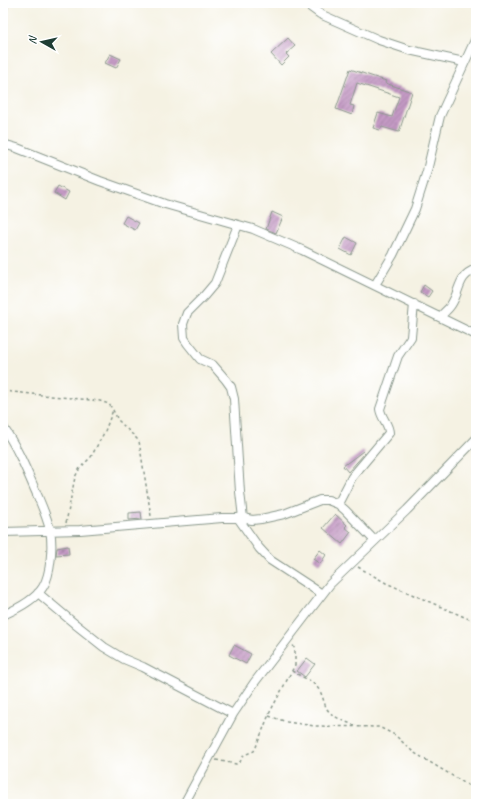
<svg xmlns="http://www.w3.org/2000/svg" width="479" height="807" font-family="Caveat,sans-serif">
<style>
.building{fill:url(#building-hatch)}
.lines{fill:none;stroke-linecap:round;stroke-linejoin:round}
.minor-casing{stroke:#8a988c;stroke-width:10}
.path{stroke:#8a988c;stroke-width:1.5;stroke-dasharray:3 3;stroke-linecap:butt}
.minor{stroke:#fff;stroke-width:8}
</style>
<defs>
<pattern id="building-hatch" width="6" height="6" patternUnits="userSpaceOnUse"><rect width="6" height="6" fill="#c59ac5"/><path d="M-1 1l2-2M0 6l6-6M5 7l2-2" fill="none" stroke="#9f7fa1"/></pattern>
</defs>
<rect width="100%" height="100%" fill="#fff"/>
<filter id="ink" filterUnits="userSpaceOnUse"><feTurbulence type="fractalNoise" baseFrequency=".025" numOctaves="2"/><feDisplacementMap in="SourceGraphic" scale="8" xChannelSelector="R" yChannelSelector="G"/><feConvolveMatrix kernelMatrix="1 2 1 2 8 2 1 2 1" color-interpolation-filters="sRGB"/></filter>
<filter id="wash" filterUnits="userSpaceOnUse"><feTurbulence type="fractalNoise" baseFrequency=".012" numOctaves="4" result="noise"/><feDisplacementMap in="SourceGraphic" scale="16" xChannelSelector="R" yChannelSelector="G"/><feGaussianBlur stdDeviation="0.9" result="paint"/><feColorMatrix in="noise" values="0 0 0 0 0 0 0 0 0 0 0 0 0 0 0 0 0 1.4 0 .05"/><feComposite in="paint" operator="in"/></filter>
<g filter="url(#wash)">
<rect width="100%" height="100%" fill="#f5f2e3"/>
<g id="blocks">
<path class="building" d="M288,38L295,46L286,54L289,57L281,65L271,54Z
M110,54L121,59L116,68L105,63Z
M350,69L386,81L385,83L412,92L399,132L382,127L380,130L373,128L378,113L392,117L399,97L357,83L350,105L354,106L352,115L336,109Z
M58,186L69,192L65,200L54,193Z
M272,212L283,217L276,233L266,229Z
M126,216L139,223L135,230L122,223Z
M346,237L357,243L351,255L340,249Z
M424,285L432,291L428,297L420,292Z
M363,451L365,453L348,472L343,466Z
M141,512L142,519L129,520V513Z
M335,514L347,525L345,527L351,532L342,544L323,528Z
M68,546L69,554L56,555L57,548Z
M320,550L326,555L320,564L313,559Z
M234,645L251,654L246,664L229,655Z
M307,658L315,664L305,677L297,671Z"/>
</g>
</g>
<g filter="url(#ink)">
<use href="#blocks" fill-opacity="0" stroke="#8a988c" stroke-width="1"/>
<g class="lines">
<g class="minor-casing">
<path id="minor" d="M305,3L320,14L379,40L409,50L464,62
M3,144L17,148L100,181L165,204L253,229L302,250L476,335
M238,225L215,283L204,296L187,313L183,324L184,338L188,344L200,359L213,365L226,380L231,387L234,399L240,492L243,518
M375,285L393,255L415,209L427,171L440,116L476,38
M440,317C443,313 448,310 451,305C461,290 457,276 476,269
M3,427C17,447 26,469 36,492C41,504 47,517 50,530C53,545 51,574 43,587C35,600 17,609 3,615
M338,504L352,477L389,433C389,424 381,418 380,409L398,356L411,337L414,304
M238,518L259,548L270,560L322,594
M3,532L80,530L222,518H243L252,520L261,519L284,514L320,500H328L338,504L345,510L374,540
M38,593L75,624L104,647L124,659L143,667L233,714
M184,804L233,714L254,683L330,584L407,510L476,439"/>
</g>
<path class="path" d="M3,15L11,3
M3,391L100,401L109,404L113,410L118,420L139,441L151,516
M66,523L75,477L80,468L91,457L105,431L113,410
M358,567L386,583L476,622
M292,671C300,676 310,680 316,686C323,693 323,702 327,709C333,718 347,722 356,726
M269,716L287,722L315,726L379,727L395,735L413,752L476,790
M216,760L236,764L240,762L244,755L254,751L256,747L270,712L295,665V650L293,645"/>
<use href="#minor" class="minor"/>
</g>
</g>
<rect width="479" height="807" fill="none" stroke="#fff" stroke-width="16"/>
<g transform="translate(42 42) rotate(278)" stroke="#ffffff" stroke-width="3" paint-order="stroke">
<path d="M0-3L7 15L0 10L-7 15Z" fill="#1f3d34"/>
<text y="-6" font-size="11" font-weight="bold" text-anchor="middle" fill="#1f3d34">N</text>
</g>
</svg>
